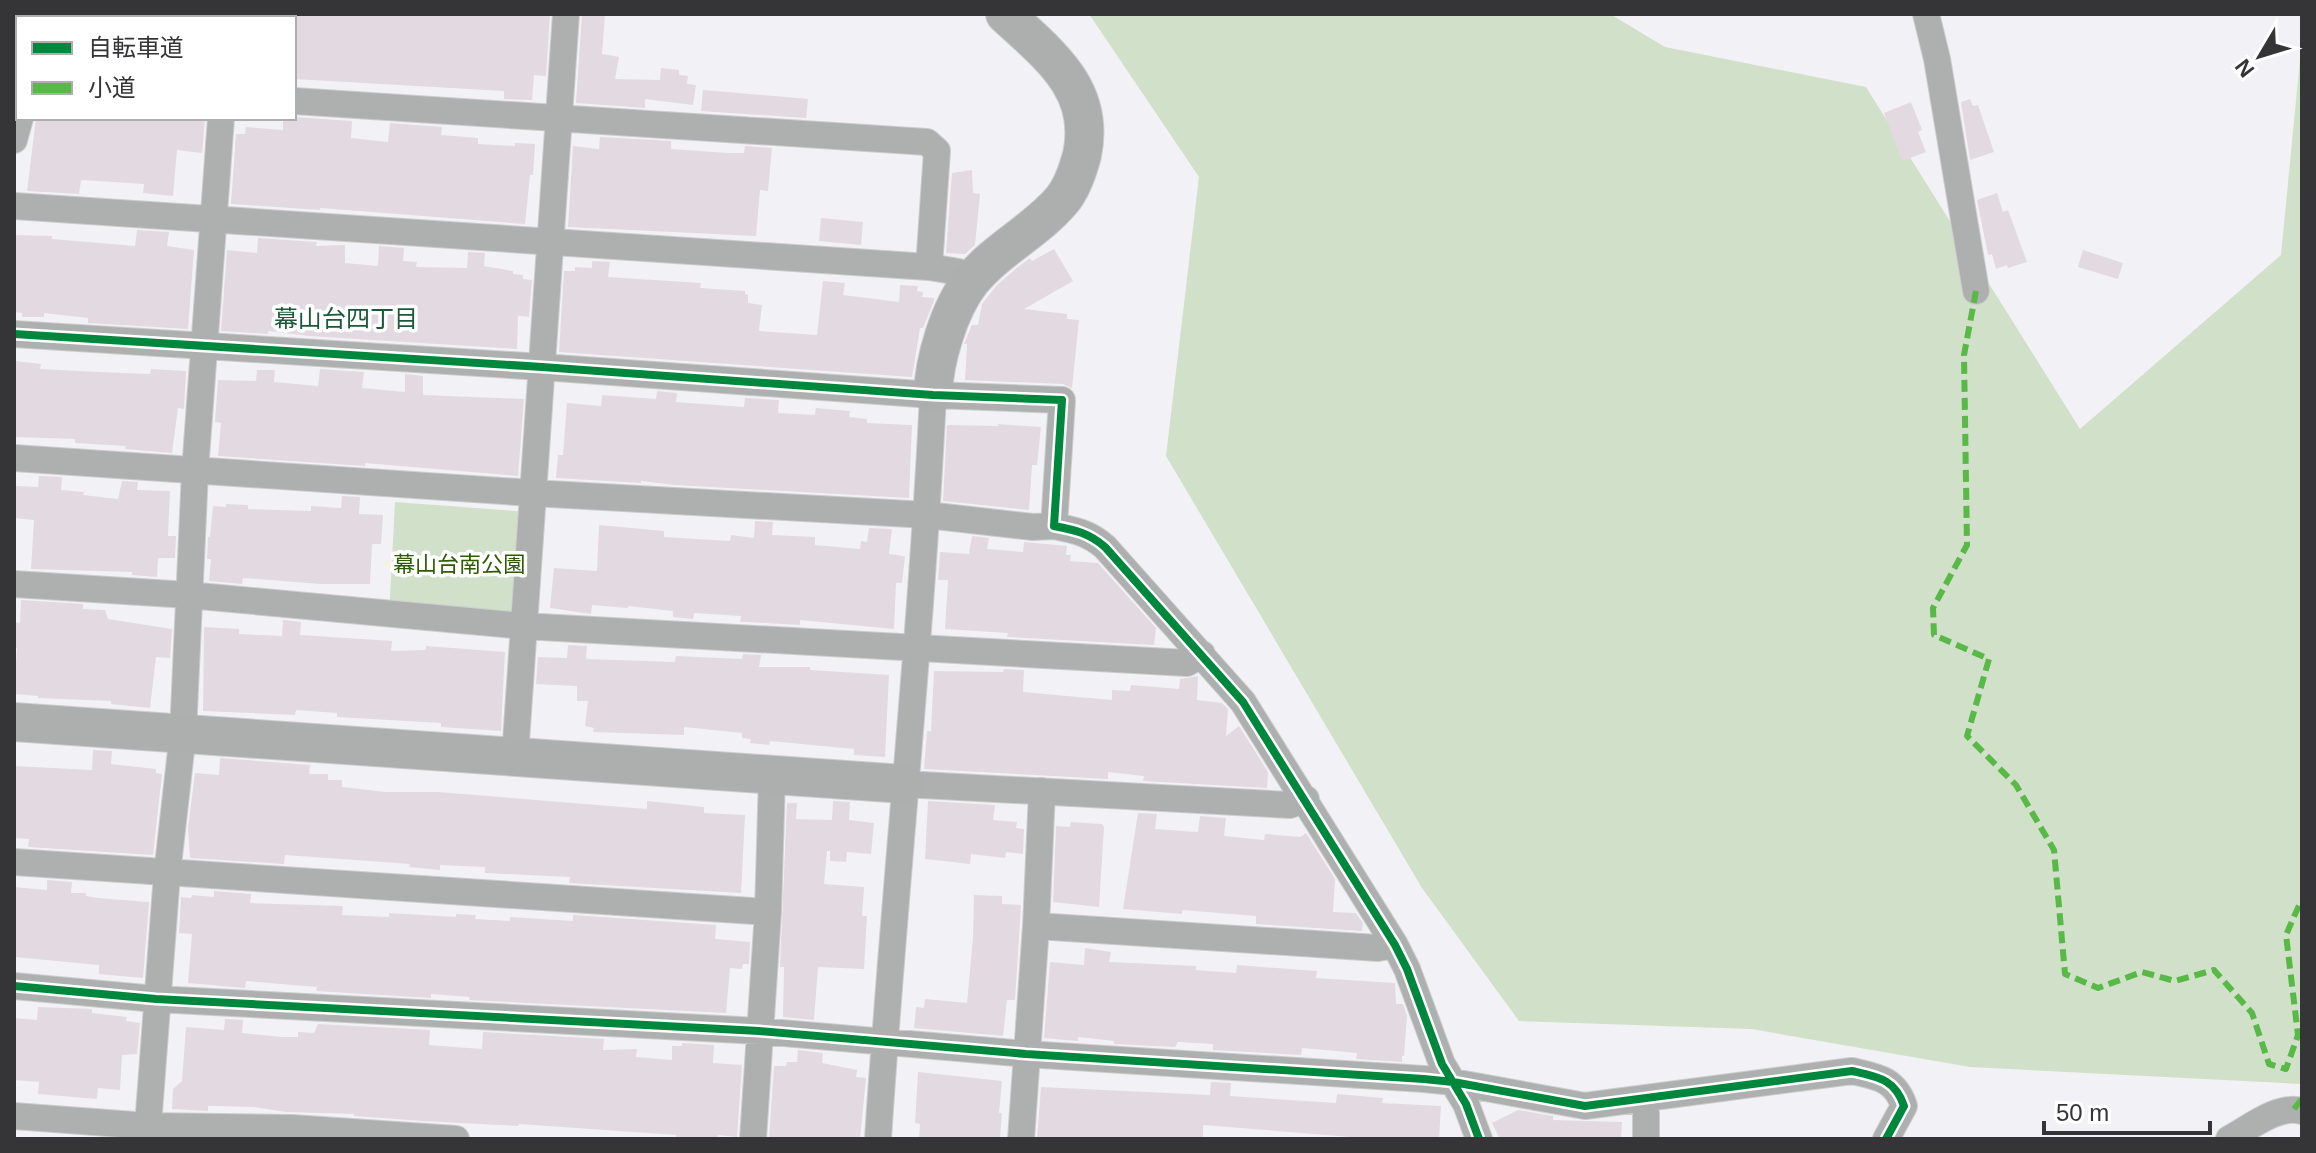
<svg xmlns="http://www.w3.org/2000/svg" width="2316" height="1153" font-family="Helvetica,'Noto Sans JP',sans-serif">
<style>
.green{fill:#d0e0c9}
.building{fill:#e3d9e1}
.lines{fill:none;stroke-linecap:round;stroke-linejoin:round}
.street-casing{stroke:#cdcdcf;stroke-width:28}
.secondary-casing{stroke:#cdcdcf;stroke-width:40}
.street{stroke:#aeb0af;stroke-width:26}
.secondary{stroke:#adafaf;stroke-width:38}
.quiet{stroke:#58b947;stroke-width:6;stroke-dasharray:12 6;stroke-linecap:butt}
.cycleway-casing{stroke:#fff;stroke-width:13}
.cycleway{stroke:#00873e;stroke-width:8}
.labels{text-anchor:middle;stroke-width:7;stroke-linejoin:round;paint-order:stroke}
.park-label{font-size:22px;fill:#2d5a00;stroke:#fff}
.neighbourhood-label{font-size:24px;fill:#1d5839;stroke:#fff}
</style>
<rect width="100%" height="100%" fill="#f2f2f6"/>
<path class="green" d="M1089,14H1610L1665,47L1866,87L2080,429L2281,255L2302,39V1084L1970,1067L1751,1029L1519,1021L1422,888L1166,456L1199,177Z
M395,502L529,512L523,626L389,616Z"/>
<path class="building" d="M294,14H550L546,76L534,75L532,100L504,99V91L294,79Z
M582,14H605L602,54L619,57L615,79L660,80L661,68L679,70V75L688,76L687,84L696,85L693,105L645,99V108L576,103Z
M703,90L808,99L806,118L701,111Z
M1970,99L1973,106L1978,105L1994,152L1970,160L1961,102Z
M1911,102L1922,130L1918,132L1926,152L1902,161L1884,113Z
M294,117L352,121L351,138L388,142L390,123L442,127L441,135L478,138V144L515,146V143L535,144L533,175H530L525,224L320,208V210L231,204L236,134H245L246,127L283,130V118Z
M36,118H205L202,153L177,150L173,196L143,193L144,184L81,180L79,194L27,191Z
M600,137L671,141V149L728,153H744L745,146L772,148L768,191L760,190L756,236L568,227L573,146L599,149Z
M972,170L973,193L980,194L975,245L965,254L946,253L952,173Z
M1997,193L2003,212L2008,210L2027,262L2008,268L2007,265L1996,269L1992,254L1988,255L1977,200Z
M821,218L863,222L861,245L819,241Z
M137,230L169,232L167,246L194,250L188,329L88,323V318L44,313V317H22V313L14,312V235L52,236V239L135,246Z
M258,238L317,242L316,246L345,245V263L378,266L379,246L404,248L403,261L417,262L416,267L467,268L468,252L485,253L484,266L513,271V274L523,275V279L532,280L529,317L518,316L517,349L309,336L268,331V334L221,331L227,250L257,253Z
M1054,249L1073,281L1024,309L1067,314V319L1079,320L1072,388L1063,384L965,380L967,344H964L972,325H978L982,304L997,285L1018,267L1030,258L1032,261Z
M2083,250L2123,263L2118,279L2078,267Z
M592,261L610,262L608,277L701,283L700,288L745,291V294L748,295V303L762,305L759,331L817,335L823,281L845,283L843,295L899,302L900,285L918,286L917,291L923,292L922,297L934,298V301L923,328H920L912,377L559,352L564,271H575V267L592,268Z
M14,361L41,364L40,369L99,372L150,374L151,369L186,371L184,409L178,408L172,453L125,449L126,446L75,443V439L14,437Z
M320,369L364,372L362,388L405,392V374L423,376V395L524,399L518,476L365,463V466L218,456L221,423L215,422L218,380L256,381L257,370H275L274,382L318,386Z
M657,391L677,393L676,402L744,407L745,398L779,400L778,413L815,415L816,408L850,411L849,417L867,419V423L912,425L909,498L675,485L641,481V483L556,478L558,455H563L567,403L601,406L602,395L656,399Z
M998,424L1041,427L1037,465H1032L1029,510L943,501L947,425L998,426Z
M39,476L62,477L61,490L84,492L83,495L118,499L122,481L138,482L137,490L170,491L168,536H176L175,558H158L157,577L132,575V572L31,569L34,520L14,518V486L38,487Z
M342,496L360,497L359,514L383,515L381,544H372L370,584H320L243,578L242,584L209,581L211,559H207L208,537H210L213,506L226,507V504L248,505V509L311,511V506L341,508Z
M755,521L773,522L772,535L815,537V545L860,549L861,541L867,542L869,528L892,529L889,554L905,556L902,583H896L894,629L800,620V625L747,622H740L741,616L694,613L693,619L673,617V611L628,606V608L592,605L591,614L550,608L554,568L597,571L599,525L664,531V537L730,541L731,535L754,538Z
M972,536L989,538L987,549L1023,552L1024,542L1067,546L1066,555H1071L1070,561L1098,563L1156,628L1154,645L1007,637L1008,633L945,629L948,580H938L940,552L969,554Z
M21,600L83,604V609L105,610L108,619L172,629L170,658L156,657L150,708L111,704V701L38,698V696L14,694L17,648H14V622L20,623Z
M283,620L301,622L300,635L392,641L391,651L426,650V646L505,652L501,731L441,727V723L337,717V713L296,710L295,715L203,711L204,627L239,629V634L282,636Z
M568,645L587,646L586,659L675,662L676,656L742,659L743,654L761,655L759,667H810V670L889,675L885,757L854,755V749L770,741L769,745L750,743L751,739L742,738V733L684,727V735L593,732L594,728L585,726L588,701H577V686L536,684L538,657L567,658Z
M1004,669L1024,670L1023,692L1112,700V690L1130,691L1131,685L1179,689L1180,679L1198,676L1197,700L1222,703L1228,709L1226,736L1239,726L1268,772L1267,788L1143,781L1144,776L1108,772V779L924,769L927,731H931L934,671L1003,672Z
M93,750L112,751L111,764L156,769V773L162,774L153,855L28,847L29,839L14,838V766L92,770Z
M220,758L310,765L309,774H328V780H342V787L386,792H438L647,809V801L704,807V813L745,815L741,893L569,883L570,877L485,873V867L440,865V870L409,867L410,864L285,855L284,864L190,858L188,828L195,773L219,775Z
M833,801L850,802L849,820L874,823L871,854L847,852L846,862L830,861V851H827L824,884L864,887L862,916H867L864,969L818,967L814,1020L783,1017L784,967H780L787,803H797L796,819L832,820Z
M928,801L995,805L993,820L1017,822L1016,828L1024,829L1023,854L1006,852L1005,858L971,854L970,864L925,859Z
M1138,813L1157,814L1155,829L1198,832L1200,816L1226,818L1224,836L1264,840L1265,834L1300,837L1306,833L1335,879L1333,912L1356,913L1363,923L1362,931L1256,924V916L1182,910V914L1123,909Z
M1071,822L1102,824L1104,827L1099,907L1053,902L1056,826L1070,827Z
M47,880L72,882L71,893H86V896L98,898L149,902L143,978L99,974V965L14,957V887L47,890Z
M214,891L251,894L250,903L343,906L342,915L389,917V913L456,917V914L476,915L475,919L510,921V917L573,921V915L716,925L715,939L750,942L749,964H743L742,969L730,968L726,1013L469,1000L470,997L431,994V998L316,991L317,987L246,981L245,988L188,983L192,934L179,933L181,897L191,898L192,895L214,897Z
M974,895L1002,896V904L1021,905L1015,1000H1007L1003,1036L914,1028L916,1007L924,1008L925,999L967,1003L973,938Z
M1085,948L1111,952L1109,962L1196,966V970L1236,973L1237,965L1317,971L1316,978L1395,983L1396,1004H1403L1407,1016L1404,1056H1402V1062L1356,1059L1357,1053L1302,1048L1301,1055L1213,1050V1044L1178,1042L1175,1047L1114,1044V1041L1078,1037V1041L1044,1038L1050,962L1084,965Z
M38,1007L92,1009V1013L127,1017L126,1021L140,1023L137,1054L122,1055L120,1090L98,1088L97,1099L38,1094L39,1082L14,1080V1018L37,1020Z
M225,1019L243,1020L242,1033L281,1037H298V1032L314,1033L318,1024L430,1030L429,1045L482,1049L483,1032L604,1039L603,1050L637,1049L636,1057L672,1060V1046H682V1043L714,1045L713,1063L742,1065L737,1137L718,1135V1139H676V1135L519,1124L518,1126L423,1121L354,1116V1114L286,1112L254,1107L216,1106H208V1111L172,1109L173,1089L182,1081L186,1027L224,1030Z
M798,1050L823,1053L822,1063L857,1070L856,1077L866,1078L860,1139H769L774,1066H786L787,1062H797Z
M918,1072L1002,1081L999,1113H1002L1000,1139H919L920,1124L915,1123Z
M1211,1082L1231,1083L1230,1096L1336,1103L1337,1094L1383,1098L1382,1103L1441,1106L1439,1139H1376L1203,1125V1139H1037L1041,1087L1210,1095Z
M1518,1110L1553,1116V1120L1622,1122L1621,1139H1500L1492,1123Z"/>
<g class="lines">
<g class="street-casing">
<path id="street" d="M1926,14L1937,59L1976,291
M49,18L50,14
M294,101L927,142L937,151L929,267L959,272L971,281
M14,140L20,118
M14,206L929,267
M14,334L542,367L933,395L1062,400L1054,526C1075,530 1089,533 1105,547L1243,702L1395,945L1407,969L1442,1064L1466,1104L1479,1139
M14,458L532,493L927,515L1033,527L1054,526
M14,584L188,595L523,626L1187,663L1202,654
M515,756L566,14
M904,784L1290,805L1306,799
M14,862L768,912
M1036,926L1378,948L1395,945
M14,986L156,999L759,1031L1026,1054L1424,1079L1453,1082L1585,1106L1852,1071C1878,1077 1895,1079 1904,1106L1886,1139
M14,1116L148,1126L292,1128L456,1139
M147,1139L167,874L183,733L195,471L221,118
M753,1139L768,912L772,777
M878,1139C894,891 921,644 933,395
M1021,1139L1036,926L1042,791
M1646,1139V1099
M2229,1139C2249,1128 2279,1104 2302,1111"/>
</g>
<g class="secondary-casing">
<path id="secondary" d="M933,395C934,360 949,309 971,281C997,249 1036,231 1062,200C1072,188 1078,170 1082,155C1096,89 1049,55 1005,14
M14,722L904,784"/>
</g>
<use href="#street" class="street"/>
<use href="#secondary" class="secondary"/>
<path class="quiet" d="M1976,291L1964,355L1967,545L1933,608L1934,635L1989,659L1967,736L2016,785L2054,850L2065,974L2098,988L2142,972L2175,981L2214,970L2252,1013L2269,1064L2286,1069L2298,1035L2286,935L2300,903L2302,907
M2294,1109L2302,1099"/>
<g class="cycleway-casing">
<path id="cycleway" d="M14,334L542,367L933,395L1062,400L1054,526C1075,530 1089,533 1105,547L1243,702L1395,945L1407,969L1442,1064L1466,1104L1479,1139
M14,986L156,999L759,1031L1026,1054L1424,1079L1453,1082L1585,1106L1852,1071C1878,1077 1895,1079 1904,1106L1886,1139"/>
</g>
<use href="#cycleway" class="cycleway"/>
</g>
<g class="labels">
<g class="park-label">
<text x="459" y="572">幕山台南公園</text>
</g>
<g class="neighbourhood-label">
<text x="346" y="327">幕山台四丁目</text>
</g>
</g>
<rect width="2316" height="1153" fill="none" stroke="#353437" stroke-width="32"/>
<rect x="16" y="16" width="280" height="104" fill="#ffffff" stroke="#aeaeaf" stroke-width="2"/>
<rect x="32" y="42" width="40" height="12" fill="#00873e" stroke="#aeaeaf" stroke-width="2"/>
<text x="88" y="56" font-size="24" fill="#353437">自転車道</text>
<rect x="32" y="82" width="40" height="12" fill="#58b947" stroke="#aeaeaf" stroke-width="2"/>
<text x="88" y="96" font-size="24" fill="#353437">小道</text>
<g transform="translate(2260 56) rotate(232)" stroke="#ffffff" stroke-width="6" paint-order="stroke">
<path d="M0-6L14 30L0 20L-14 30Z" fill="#353437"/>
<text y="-12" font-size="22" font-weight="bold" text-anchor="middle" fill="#353437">N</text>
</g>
<path d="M2044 1121v12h166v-12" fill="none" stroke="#353437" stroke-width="4"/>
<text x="2056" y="1121" font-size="24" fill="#353437" stroke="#ffffff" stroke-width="6" paint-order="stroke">50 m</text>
</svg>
